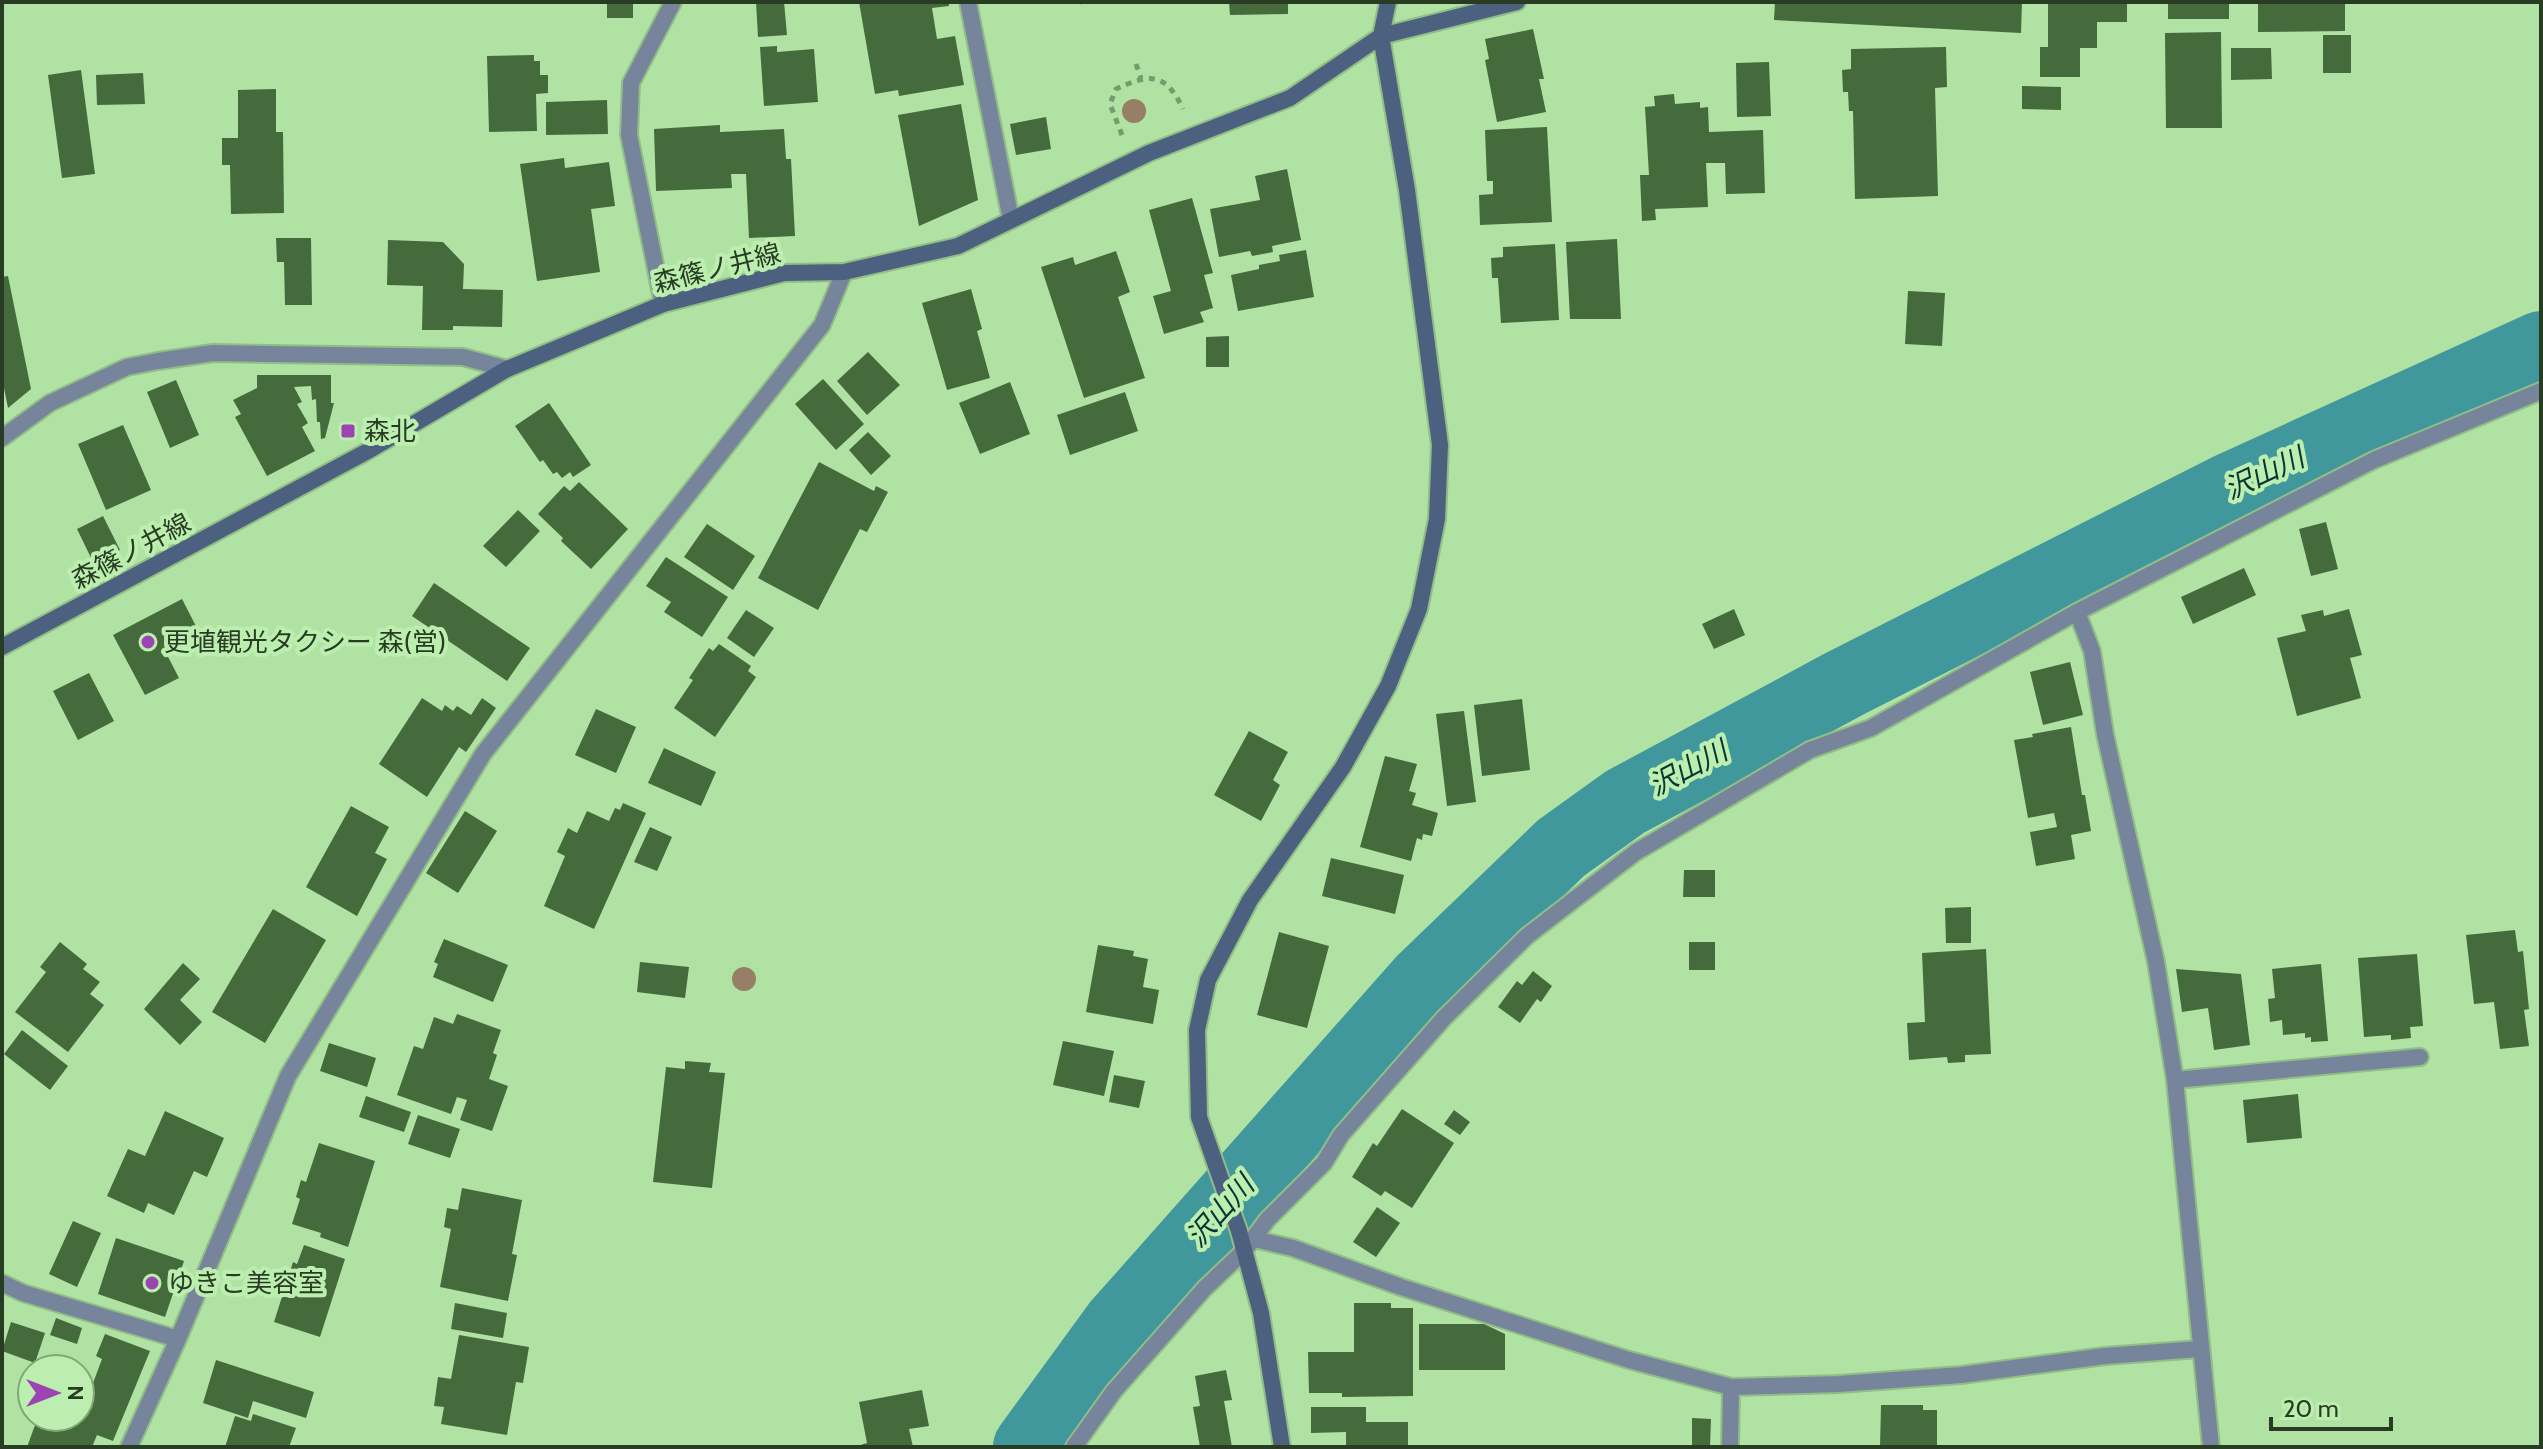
<svg xmlns="http://www.w3.org/2000/svg" width="2543" height="1449" font-family="Cabin,'Noto Sans JP',sans-serif">
<style>
.lines{fill:none;stroke-linecap:round;stroke-linejoin:round}
.river{stroke:#40989c;stroke-width:72}
.building{fill:#456a3c}
.lane-casing{stroke:#92bd87;stroke-width:20}
.street-casing{stroke:#92bd87;stroke-width:20}
.secondary-casing{stroke:#92bd87;stroke-width:20}
.path{stroke:#769c6d;stroke-width:5;stroke-dasharray:6 6;stroke-linecap:butt}
.lane{stroke:#77859c;stroke-width:16}
.street{stroke:#77859c;stroke-width:16}
.secondary{stroke:#4c6180;stroke-width:16}
.tree{fill:#967f66}
.poi-dot{fill:#9c44b1;stroke:#bcefaf;stroke-width:3}
.labels{text-anchor:middle;stroke-width:8;stroke-linejoin:round;paint-order:stroke}
.street-label{font-size:26px;fill:#283c23;stroke:#bcefaf}
.poi-label{font-size:26px;fill:#283c23;stroke:#bcefaf;text-anchor:start}
.water-label{font-size:28px;font-style:italic;fill:#0a3537;stroke:#bcefaf}
</style>
<rect width="100%" height="100%" fill="#b0e2a3"/>
<g class="lines">
<path class="river" d="M1029,1447L1118,1325L1423,981L1561,848L1625,802L1846,683L2227,490L2541,347"/>
</g>
<path class="building" d="M607,2H633V18H607Z
M756,2H784L787,35L758,37Z
M859,2H949V6L932,8L937,39L955,36L964,85L899,96L898,90L875,94Z
M1229,2H1288V14L1230,15Z
M1775,2H2022L2021,33L1774,20Z
M2048,2H2127V22H2097V48H2080V77H2040V47H2048Z
M2258,2H2345V31L2258,32Z
M2168,4H2229V19H2168Z
M1533,29L1544,79H1539L1546,112L1497,122L1485,60L1489,59L1485,39Z
M2221,32L2222,128H2166L2165,33Z
M2323,35H2351V73H2323Z
M777,46V52L814,49L818,102L764,106L760,47Z
M1946,47L1947,87L1935,88L1938,196L1855,199L1853,111H1849L1848,92H1843L1842,70L1851,69V49Z
M2231,48H2271L2272,79L2231,80Z
M534,55V61H540V75H548V93L536,94L537,131L489,132L487,56Z
M1769,62L1771,116L1737,117L1736,63Z
M81,70L95,174L62,178L48,75Z
M143,73L145,104L97,105L96,75Z
M2022,86L2061,87V110L2022,109Z
M276,89V132H283L284,213L231,214L230,165H222V138H238V90Z
M1674,94L1675,104L1700,102V108L1708,107L1709,132L1763,130L1765,193L1726,194L1725,163H1706L1708,207L1655,209L1656,220L1642,221L1640,175H1649L1645,107L1655,106L1654,96Z
M607,100L608,134L546,135V102Z
M961,104L978,200L919,226L898,115Z
M1046,117L1051,149L1016,155L1010,124Z
M720,125V132L784,129L786,159H791L795,236L749,238L746,174H731L732,188L656,191L654,129Z
M1547,127L1552,222L1480,225L1479,195L1493,194V181H1487L1485,130Z
M564,158L565,168L609,162L615,206L591,209L600,272L537,281L520,164Z
M1287,169L1301,240L1272,246L1273,252L1252,256L1250,251L1219,257L1210,209L1260,200L1255,176Z
M1192,198L1213,273L1204,275L1213,308L1200,312L1204,322L1164,334L1153,296L1171,291L1149,210Z
M276,238H311L312,305H285L284,262H277Z
M1617,239L1621,319H1570L1566,242Z
M388,240L443,242L464,264L463,289L503,290L502,327L453,326V330H422L423,286L387,285Z
M1555,244L1559,320L1501,323L1498,278H1492L1491,258L1503,257V247Z
M1306,250L1314,297L1238,311L1231,275L1259,269V265L1280,261L1279,255Z
M1116,251L1130,292L1118,297L1145,378L1084,398L1041,267L1073,257L1075,265Z
M8,276L31,389L8,408L2,378V277Z
M971,289L982,329L977,331L990,378L947,390L922,303Z
M1908,291L1945,293L1942,346L1905,344Z
M1229,336V367H1206V337Z
M868,352L900,385L867,415L837,381Z
M257,375H331V403H334L325,438L321,439L320,422H317L316,399L312,400L311,386L294,387L302,402L297,404L308,423L302,427L315,451L267,476L235,417L241,414L233,400L257,388Z
M823,379L864,424L836,450L795,404Z
M176,380L199,435L170,448L147,392Z
M1010,382L1030,434L980,454L959,403Z
M1125,392L1138,431L1070,455L1057,415Z
M549,403L591,465L573,477L570,472L562,478L557,472L553,474L543,460L540,462L515,426Z
M123,425L151,490L106,510L78,444Z
M868,432L891,456L871,475L849,450Z
M819,462L874,491L876,486L888,492L867,532L860,529L818,610L758,578Z
M579,482L628,529L591,569L561,541L563,538L538,514L564,486L570,491Z
M518,510L540,531L506,567L483,546Z
M103,516L120,550L94,564L77,529Z
M2326,522L2338,569L2311,576L2299,529Z
M707,524L755,556L733,590L684,557Z
M666,557L728,597L702,637L664,612L671,602L646,586Z
M2244,568L2256,595L2193,624L2181,597Z
M434,583L530,648L507,681L412,616Z
M182,599L199,632L164,649L179,678L145,695L113,635Z
M1734,609L1745,635L1714,649L1702,624Z
M2349,609L2362,655L2350,658L2361,698L2297,716L2277,638L2306,631L2301,615L2323,610L2324,616Z
M746,610L774,628L754,657L727,638Z
M719,644L751,666L748,671L756,677L715,737L674,708L693,680L689,678L709,648L713,651Z
M2070,662L2083,715L2043,725L2030,672Z
M89,673L114,721L78,740L53,691Z
M422,698L442,711L445,705L453,711L457,706L471,715L482,698L496,708L466,752L459,747L427,797L379,764Z
M1522,699L1530,770L1482,776L1474,705Z
M596,709L636,727L616,773L575,755Z
M1464,711L1476,802L1447,806L1436,714Z
M2071,727L2082,795H2085L2091,831L2071,835L2075,859L2036,866L2030,832L2057,827L2054,813L2028,818L2014,740L2033,737L2032,734Z
M1249,731L1288,752L1273,780L1280,785L1261,821L1214,795Z
M664,748L716,772L701,806L648,783Z
M1385,756L1417,764L1409,791L1416,793L1412,805L1438,813L1432,836L1423,834L1422,840L1417,838L1411,861L1360,847Z
M623,803L646,813L594,929L544,906L565,856L557,852L568,828L577,833L587,811L609,821L615,808L620,810Z
M351,806L389,827L375,853L387,859L357,916L306,887Z
M465,811L497,831L458,893L426,873Z
M650,827L672,837L657,871L634,862Z
M1331,858L1404,875L1395,914L1322,896Z
M1684,870H1715V897H1683Z
M1971,907V943H1946L1945,908Z
M273,909L326,940L265,1043L212,1012Z
M2515,930L2518,952L2523,951L2529,1009L2524,1010L2529,1046L2500,1049L2494,1002L2474,1004L2466,935Z
M1279,932L1329,946L1307,1028L1257,1015Z
M444,939L508,965L493,1002L433,977L438,964L434,962Z
M60,942L87,964L83,969L100,982L90,994L104,1005L68,1052L15,1012L46,972L40,967Z
M1689,942H1715V970H1689Z
M1098,945L1134,951L1133,956L1148,959L1143,987L1159,990L1153,1024L1086,1012Z
M1986,949L1991,1054L1965,1055V1062L1948,1063L1947,1057L1909,1060L1907,1023L1925,1022L1922,953Z
M2417,954L2423,1026L2410,1027L2411,1038L2391,1040V1035L2364,1037L2358,958Z
M640,962L689,967L685,998L637,992Z
M183,963L200,979L180,1000L202,1022L180,1045L144,1009Z
M2321,964L2328,1041L2311,1042V1037L2305,1038V1033L2283,1035L2282,1020L2270,1022L2268,999L2275,998L2272,969Z
M2176,969L2241,974L2250,1045L2214,1050L2208,1008L2182,1012Z
M1533,971L1552,986L1541,1002L1537,999L1520,1023L1498,1007L1517,981L1522,985Z
M457,1014L501,1030L493,1053L497,1055L489,1079L508,1086L492,1131L460,1120L467,1100L457,1097L451,1114L397,1095L414,1046L423,1049L434,1017L453,1024Z
M22,1030L68,1066L50,1090L4,1054Z
M1063,1041L1114,1051L1104,1096L1053,1085Z
M329,1043L376,1058L367,1087L320,1071Z
M685,1061L711,1063L709,1072L725,1073L712,1188L653,1182L666,1067L685,1069Z
M1114,1075L1145,1081L1139,1108L1109,1102Z
M2298,1094L2302,1138L2247,1143L2243,1100Z
M366,1096L411,1112L404,1132L359,1117Z
M1402,1109L1454,1143L1412,1208L1385,1191L1381,1196L1352,1177L1373,1143L1377,1146Z
M1454,1110L1470,1122L1460,1135L1444,1124Z
M165,1111L224,1138L207,1177L194,1171L174,1215L148,1203L144,1213L107,1196L128,1149L145,1156Z
M418,1115L460,1129L450,1158L408,1144Z
M319,1143L375,1161L348,1247L320,1237L321,1233L292,1224L300,1199L296,1197L301,1180L306,1182Z
M462,1188L522,1200L512,1254L517,1255L508,1301L440,1287L451,1229L444,1227L447,1208L458,1210Z
M1377,1207L1400,1223L1376,1257L1353,1242Z
M73,1221L101,1233L77,1287L49,1274Z
M116,1238L184,1261L165,1317L98,1294Z
M304,1245L345,1259L320,1337L274,1322L293,1262L297,1264Z
M455,1303L507,1313L503,1338L451,1329Z
M1354,1303H1391V1308H1413V1396L1342,1397V1393H1309L1308,1352H1354Z
M56,1318L82,1328L77,1344L50,1335Z
M11,1322L45,1333L35,1363L2,1351Z
M1419,1324H1484L1505,1334V1370H1419Z
M105,1334L150,1351L113,1441L97,1435L92,1447H27L38,1417H80V1378L93,1383L102,1359L96,1356Z
M459,1335L529,1347L523,1383L516,1382L507,1435L441,1424L444,1407L434,1406L438,1377L451,1379Z
M216,1360L314,1392L306,1418L253,1401L248,1418L203,1403Z
M1226,1370L1232,1400L1224,1401L1232,1447H1200L1193,1407L1200,1406L1195,1376Z
M922,1390L929,1426L909,1429L913,1447H854L867,1443L859,1402Z
M1881,1405H1923V1410H1937V1447H1880Z
M1311,1407H1366V1422H1408V1447H1346V1432L1311,1433Z
M253,1414L296,1428L289,1447H225L235,1416L251,1421Z
M1692,1418L1711,1419L1710,1447H1692Z"/>
<g class="lines">
<g class="lane-casing">
<path id="lane" d="M663,304L629,135L631,83L673,2"/>
</g>
<g class="street-casing">
<path id="street" d="M968,2L1011,220
M2,438L50,403L127,367L158,361L213,353L463,357L507,369
M2077,612L2092,651L2105,734L2156,962L2175,1080L2211,1447
M2175,1080L2420,1057
M1254,1239L1293,1248L1401,1287L1629,1360L1731,1387L1839,1384L1961,1375L2105,1356L2199,1349
M2,1283L23,1293L178,1339
M129,1447L178,1339L288,1076L483,754L822,325L844,272
M1074,1447L1114,1391L1205,1288L1244,1251L1267,1220L1324,1163L1341,1135L1444,1018L1527,936L1636,852L1810,750L1871,728L2077,612L2374,460L2541,391
M1730,1447L1731,1387"/>
</g>
<g class="secondary-casing">
<path id="secondary" d="M2,647L366,452L507,369L663,304L784,273L844,272L958,246L1149,153L1290,98L1381,36L1517,2
M1282,1447L1261,1313L1239,1231L1199,1117L1197,1030L1208,980L1250,900L1343,767L1388,686L1419,609L1437,519L1440,445L1407,190L1381,36L1388,2"/>
</g>
<path class="path" d="M1080,2H1081
M1136,64L1141,78
M1122,135L1110,104L1116,89C1149,74 1165,71 1183,109"/>
<use href="#lane" class="lane"/>
<use href="#street" class="street"/>
<use href="#secondary" class="secondary"/>
</g>
<g class="tree">
<circle cx="1134" cy="111" r="12"/>
<circle cx="744" cy="979" r="12"/>
</g>
<g class="poi-dot">
<rect x="340" y="423" width="16" height="16" rx="4"/>
<circle cx="148" cy="642" r="8"/>
<circle cx="152" cy="1283" r="8"/>
</g>
<g class="labels">
<g class="street-label">
<text transform="translate(717 268) rotate(-14)" y="9">森篠ノ井線</text>
<text transform="translate(131 551) rotate(-28)" y="9">森篠ノ井線</text>
</g>
<g class="poi-label">
<text x="364" y="440">森北</text>
<text x="164" y="651">更埴観光タクシー 森(営)</text>
<text x="168" y="1292">ゆきこ美容室</text>
</g>
<g class="water-label">
<text transform="translate(2264 473) rotate(-25)" y="10">沢山川</text>
<text transform="translate(1688 768) rotate(-28)" y="10">沢山川</text>
<text transform="translate(1220 1211) rotate(-48)" y="10">沢山川</text>
</g>
</g>
<rect width="2543" height="1449" fill="none" stroke="#283c23" stroke-width="8"/>
<g transform="translate(56 1393) rotate(90)"><circle r="38" fill="#bcefaf" stroke="#81a777" stroke-width="2"/>
<path d="M0-6L14 30L0 20L-14 30Z" fill="#9c44b1"/>
<text y="-12" font-size="22" font-weight="bold" text-anchor="middle" fill="#283c23">N</text>
</g>
<path d="M2271 1417v12h120v-12" fill="none" stroke="#283c23" stroke-width="4"/>
<text x="2283" y="1417" font-size="24" fill="#283c23" stroke="#bcefaf" stroke-width="6" paint-order="stroke">20 m</text>
</svg>
